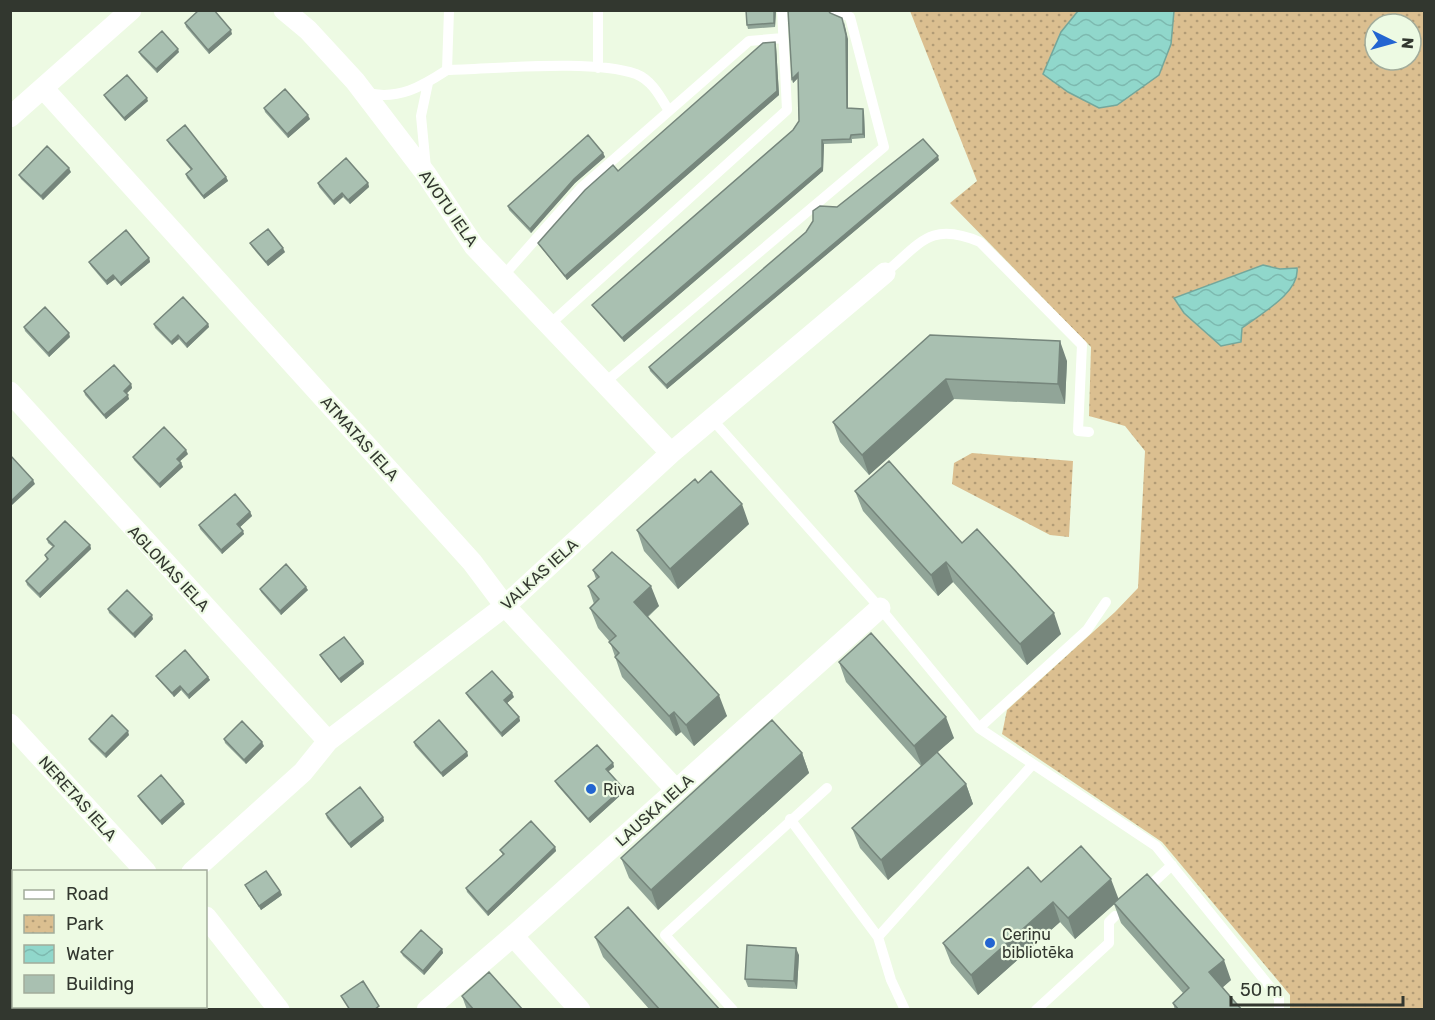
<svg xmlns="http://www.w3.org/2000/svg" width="1435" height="1020" font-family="Rubik,sans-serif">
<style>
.park{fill:url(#park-dots);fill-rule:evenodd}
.water{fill:url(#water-waves);stroke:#74a79c;stroke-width:1.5}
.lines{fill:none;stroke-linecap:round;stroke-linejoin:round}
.service{stroke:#fff;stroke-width:10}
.minor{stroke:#fff;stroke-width:21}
.wall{fill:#91a598}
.shaded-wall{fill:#76867c}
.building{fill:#a9c0b1;stroke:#76867c;stroke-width:1.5}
.poi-dot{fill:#2365d1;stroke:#edfae3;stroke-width:2}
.labels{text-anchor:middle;stroke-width:4.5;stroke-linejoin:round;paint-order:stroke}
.street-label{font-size:16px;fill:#32372f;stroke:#edfae3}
.poi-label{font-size:16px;fill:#32372f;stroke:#edfae3;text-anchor:start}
</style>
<defs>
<pattern id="park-dots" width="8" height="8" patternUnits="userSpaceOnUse" patternTransform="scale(1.5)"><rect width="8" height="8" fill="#dbbf90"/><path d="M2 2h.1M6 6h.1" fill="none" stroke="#b29c76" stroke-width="1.8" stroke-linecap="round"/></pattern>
<pattern id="water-waves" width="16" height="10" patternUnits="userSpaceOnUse" patternTransform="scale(1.5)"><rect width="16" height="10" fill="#90d7cb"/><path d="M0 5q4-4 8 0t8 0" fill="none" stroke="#7db9af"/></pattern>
</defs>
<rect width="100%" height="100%" fill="#edfae3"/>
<path class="park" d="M910,11H1424V1009H1290V995L1162,842L1002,734L1007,710L1115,612L1138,588L1145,451L1125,426L1089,416L1091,347L950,203L977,181ZM1375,24H1411V60H1375Z
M972,453L1073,461L1069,537L1050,535L952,484L954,463Z"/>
<path class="water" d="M1078,11H1174L1171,44L1159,75L1117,105L1099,108L1068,92L1043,74L1061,32Z
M1263,265L1280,269L1297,268C1300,293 1260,314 1242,328L1241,342L1221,346L1184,313L1174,298Z"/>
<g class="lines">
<path class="service" d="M449,10L447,70C497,69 592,59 636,74C652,80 661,98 669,111
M598,68V10
M367,93C399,100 421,87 447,70
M426,168L421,116L428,83
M885,273C921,243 930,221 980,242L1082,345L1078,431L1089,432
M504,275L581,188L749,41L783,38
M549,325L787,110L782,10
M603,384L884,147L850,17L835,10
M711,418L880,608L979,728L1156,846L1279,998V1010
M979,728L1087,630L1106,602
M790,819L878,937L891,980L905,1010
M1144,891L1172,865
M878,937L1033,764
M733,1010L665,935L827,788
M1036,1010L1109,943V922L1115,916"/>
<path class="minor" d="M284,10L308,30L355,81L426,174L474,246L671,453
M43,88L472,562L505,606L676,790
M10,117L131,10
M10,392L328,741
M10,724L146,872
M192,872L303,772L328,741L505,606L671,453L885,273
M206,917L279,1010
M513,936L580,1010
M30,1010L33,1006
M427,1010L513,936L880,608"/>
</g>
<path class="wall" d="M776,10L775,27L748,29L747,25Z
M788,10L848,39V108L863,109L864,113L865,138L852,139V143L824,144L823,171L624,342L594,308L592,305L793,130L799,121L798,78L793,83Z
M185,23L232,34L209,54L186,27Z
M775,42L776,46L779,95L567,280L540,246L538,243L618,171Z
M139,52H179L157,73L141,56Z
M104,95L148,101L125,121L106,99Z
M264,108L310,119L288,138L265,112Z
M167,140L226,177L228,181L204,199L187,178L186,174L191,170L169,144Z
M603,153L605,157L575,183L531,233L509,210L508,206Z
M939,160L667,389L650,371L649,367L837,207Z
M71,172L43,200L21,179L19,175Z
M318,183H368L369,187L350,204L343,197L334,205L319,187Z
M250,243L285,252L268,266L252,247Z
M149,258L150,262L121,286L115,279L107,285L91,266L89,262Z
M154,324H208L209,327L187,348L179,339L172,345L155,328Z
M24,327L70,337L49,357L25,331Z
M930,335L1067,361L1065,404L954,399L869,475L840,442L833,422Z
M131,384L132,388L126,394L129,399L106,419L85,395L84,391Z
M188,454L180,461L183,467L160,488L134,460L133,457Z
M698,483L749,524L678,589L644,551L637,530Z
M855,491L962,543L1061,634L1027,665L953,582L938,596L863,511Z
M250,512L252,516L240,527L244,534L222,554L200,529L199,525Z
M47,539L90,545L91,549L40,598L27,585L26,581L47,560L45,555L53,547L48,543Z
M593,570L659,606L648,617L727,716L694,746L681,732L676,736L622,677L610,642L598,628L590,608L594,604L588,586L596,579Z
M260,589L308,590L281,615L261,592Z
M108,609L153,619L135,638L109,613Z
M320,655L363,661L364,664L341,683L322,659Z
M839,662L954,738L937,752L966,784L973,804L888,880L860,848L852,828L921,766L846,682Z
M156,676L208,677L210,680L189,699L181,690L174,697L158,679Z
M466,693L514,697L507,703L519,717L520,721L502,737L468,697Z
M129,735L106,758L90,742L89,739Z
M224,739L264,746L246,764L225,743Z
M414,742L467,752L468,756L443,777L415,746Z
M802,753L809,773L658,910L629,878L621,858Z
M613,763L614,767L608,772L623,788L624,792L590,823L557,785L555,781Z
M138,796L185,804L162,825L140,800Z
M326,814L383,817L384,821L351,848L327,818Z
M555,847L556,851L488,916L467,892L466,888L503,855L500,850Z
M1041,882L1118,899L1231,980L1222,988L1242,1010H1175L1173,1003L1183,993L1121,923L1114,904L1075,939L1060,922L978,995L951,963L943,943Z
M245,885L280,891L282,895L261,910L247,889Z
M595,937L720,1010H650L603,957Z
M442,949L443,953L424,975L403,956L401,952Z
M799,955L797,989L748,987L745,979Z
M462,996L523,1010H467Z"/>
<path class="shaded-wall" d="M774,10H776L775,27L774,23Z
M844,22L848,39V112L847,108Z
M231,30L232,34L209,54L208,50Z
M775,42L776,46L779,95L567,280L565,276Z
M178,49L179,52L157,73L156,69Z
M798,73L799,77L793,83L792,79Z
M147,98L148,101L125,121L124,118Z
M863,109L864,113L865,138L863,134Z
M308,115L310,119L288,138L287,134Z
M822,140L824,144L823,171L624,342L622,338Z
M603,153L605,157L575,183L531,233L530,229L574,179Z
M938,156L939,160L667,389L666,385Z
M69,168L71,172L43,200L41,196Z
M226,177L228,181L204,199L203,196Z
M368,183L369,187L350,204L348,200Z
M342,193L343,197L334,205L333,201Z
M283,248L285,252L268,266L266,262Z
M149,258L150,262L121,286L120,283Z
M113,275L115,279L107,285L106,281Z
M208,324L209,327L187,348L186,344Z
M69,333L70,337L49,357L48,353Z
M178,335L179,339L172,345L171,342Z
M1060,341L1067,361L1065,404L1058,384Z
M946,379L954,399L869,475L862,455Z
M131,384L132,388L125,395L124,391Z
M128,395L129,399L106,419L104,415Z
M186,450L188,454L179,462L177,459Z
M181,463L183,467L160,488L159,484Z
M33,480L35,484L12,505L11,501Z
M742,504L749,524L678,589L670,569Z
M250,512L252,516L239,528L237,524Z
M243,531L244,534L222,554L221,550Z
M90,545L91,549L40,598L39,594Z
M946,562L953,582L938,596L931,575Z
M651,586L659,606L641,622L634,602Z
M306,587L308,590L281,615L280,611Z
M1054,613L1061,634L1027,665L1020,644Z
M152,615L153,619L135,638L133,634Z
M363,661L364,664L341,683L339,679Z
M208,677L210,680L189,699L188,695Z
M180,686L181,690L174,697L172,693Z
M512,693L514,697L506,704L504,700Z
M719,695L727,716L694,746L686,725Z
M674,712L681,732L676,736L669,716Z
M519,717L520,721L502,737L501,733Z
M946,717L954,738L922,766L914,746Z
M128,731L129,735L106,758L105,754Z
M262,742L264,746L246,764L244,760Z
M467,752L468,756L443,777L441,773Z
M802,753L809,773L658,910L651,890Z
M613,763L614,767L607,772L606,769Z
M966,784L973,804L888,880L881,860Z
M623,788L624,792L590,823L588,819Z
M183,801L185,804L162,825L160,821Z
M383,817L384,821L351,848L349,844Z
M555,847L556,851L488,916L487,912Z
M1111,879L1119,900L1075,939L1068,918Z
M280,891L282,895L261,910L259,906Z
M1053,902L1060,922L978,995L971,975Z
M796,948L799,955L797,989L794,981Z
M442,949L443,953L424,975L423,971Z
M1224,960L1231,980L1216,993L1209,972Z"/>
<path class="building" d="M199,10H214L231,30L208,50L185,23Z
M746,10H774V23L747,25Z
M788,10H828L830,13L842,18L846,35L847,108L863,109V134L851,135L850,139L822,140V167L622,338L592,305L793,130L799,121L798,73L792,79Z
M162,31L178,49L156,69L139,52Z
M775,42L777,91L565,276L538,243L585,190L613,165L618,171L763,43Z
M127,75L147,98L124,118L104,95Z
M285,89L308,115L287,134L264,108Z
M185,125L226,177L203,196L186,174L192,169L167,140Z
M588,135L603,153L574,179L530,229L508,206Z
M923,139L938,156L666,385L649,367L806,232L813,221V211L820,206L837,207Z
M47,146L69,168L41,196L19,175Z
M346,158L368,183L348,200L342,193L333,201L318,183Z
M268,229L283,248L266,262L250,243Z
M126,230L149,258L120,283L113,275L106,281L89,262Z
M183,297L208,324L186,344L178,335L171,342L154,324Z
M45,307L69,333L48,353L24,327Z
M930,335L1060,341L1058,384L946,379L862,455L833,422Z
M114,365L131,384L124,391L128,395L104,415L84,391Z
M164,427L186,450L177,459L181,463L159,484L133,457Z
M10,455L33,480L11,501L10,500Z
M889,461L962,543L977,529L1054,613L1020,644L946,562L931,575L855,491Z
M711,471L742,504L670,569L637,530L695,479L698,483Z
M235,494L250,512L237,524L243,531L221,550L199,525Z
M65,521L90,545L39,594L26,581L48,559L45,555L54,546L47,539Z
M612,552L651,586L634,602L719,695L686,725L674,712L669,716L615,657L619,653L609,642L616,636L590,608L599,599L588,586L599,577L593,570Z
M286,564L306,587L280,611L260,589Z
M127,590L152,615L133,634L108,609Z
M871,633L946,717L914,746L839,662Z
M344,637L363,661L339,679L320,655Z
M185,650L208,677L188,695L180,686L172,693L156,676Z
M492,671L512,693L504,700L519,717L501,733L466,693Z
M112,715L128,731L105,754L89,739Z
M439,720L467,752L441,773L414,742Z
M772,720L802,753L651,890L621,858Z
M242,721L262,742L244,760L224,739Z
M597,745L613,763L606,769L623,788L588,819L555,781Z
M937,752L966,784L881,860L852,828Z
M161,775L183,801L160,821L138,796Z
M360,787L383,817L349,844L326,814Z
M531,821L555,847L487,912L466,888L504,854L500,850Z
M1081,846L1111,879L1068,918L1053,902L971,975L943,943L1028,867L1041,882Z
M266,871L280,891L259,906L245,885Z
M1147,874L1224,960L1209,972L1242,1010H1179L1173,1003L1189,988L1114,903Z
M628,907L720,1010H660L595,937Z
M421,930L442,949L423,971L401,952Z
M747,945L796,948L794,981L745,979Z
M489,972L523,1010H474L462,996Z
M363,981L379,1006L374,1010H350L341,996Z
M102,1006H106L108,1010H98Z"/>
<g class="poi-dot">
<circle cx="591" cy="789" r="6"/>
<circle cx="990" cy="943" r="6"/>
</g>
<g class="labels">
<g class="street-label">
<text transform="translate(449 208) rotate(55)" y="6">AVOTU IELA</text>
<text transform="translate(360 438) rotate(48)" y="6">ATMATAS IELA</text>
<text transform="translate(169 568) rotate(47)" y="6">AGLONAS IELA</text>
<text transform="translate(539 574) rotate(-42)" y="6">VALKAS IELA</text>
<text transform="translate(78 798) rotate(48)" y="6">NERETAS IELA</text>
<text transform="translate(654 810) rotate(-42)" y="6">LAUSKA IELA</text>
</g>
<g class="poi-label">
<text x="603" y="795">Riva</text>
<text x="1002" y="940">Ceriņu<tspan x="1002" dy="18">bibliotēka</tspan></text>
</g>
</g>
<rect width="1435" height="1020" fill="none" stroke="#32372f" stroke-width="24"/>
<rect x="12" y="870" width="195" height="138" fill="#edfae3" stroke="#a2ac9b" stroke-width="1.5"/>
<rect x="24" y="890" width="30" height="9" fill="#ffffff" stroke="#a2ac9b" stroke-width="1.5"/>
<text x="66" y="900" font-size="18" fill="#32372f">Road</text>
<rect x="24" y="915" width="30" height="18" fill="url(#park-dots)" stroke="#a2ac9b" stroke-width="1.5"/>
<text x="66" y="930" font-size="18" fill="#32372f">Park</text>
<rect x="24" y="945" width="30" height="18" fill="url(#water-waves)" stroke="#a2ac9b" stroke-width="1.5"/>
<text x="66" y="960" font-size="18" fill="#32372f">Water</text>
<rect x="24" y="975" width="30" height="18" fill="#a9c0b1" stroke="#a2ac9b" stroke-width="1.5"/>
<text x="66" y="990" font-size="18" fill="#32372f">Building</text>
<g transform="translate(1393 42) rotate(95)"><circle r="28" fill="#edfae3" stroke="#a2ac9b" stroke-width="1.5"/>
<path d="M0-4.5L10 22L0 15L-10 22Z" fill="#2365d1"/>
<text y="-9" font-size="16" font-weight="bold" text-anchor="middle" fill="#32372f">N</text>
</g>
<path d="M1231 996v9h172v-9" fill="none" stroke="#32372f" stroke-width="3"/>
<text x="1240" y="996" font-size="18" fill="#32372f" stroke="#edfae3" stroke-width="4.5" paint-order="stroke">50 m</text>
</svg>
